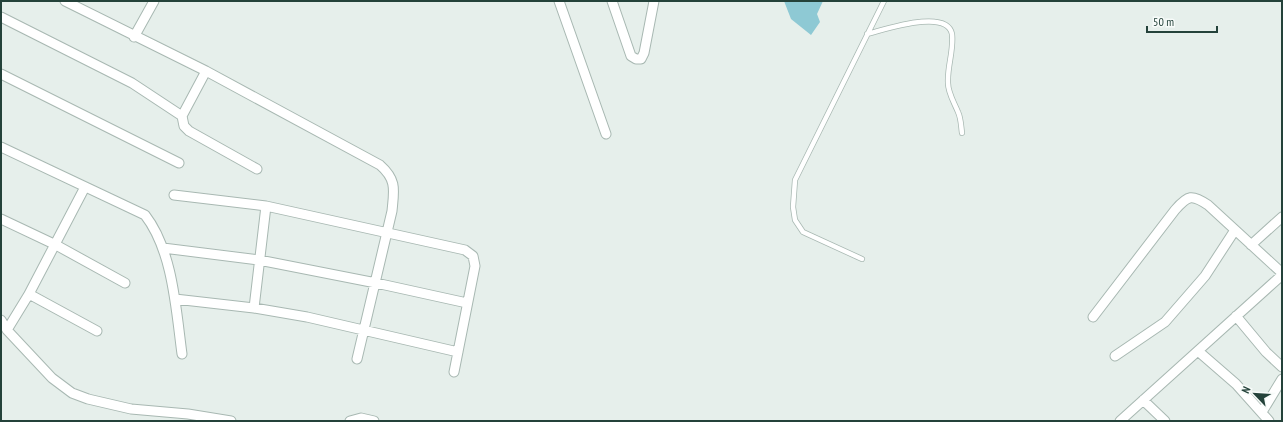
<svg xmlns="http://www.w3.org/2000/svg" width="1283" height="422" font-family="'PT Sans Narrow',sans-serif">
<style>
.water{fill:#8ec9d4}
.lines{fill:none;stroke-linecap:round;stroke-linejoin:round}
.lane-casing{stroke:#a8b8b2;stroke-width:6}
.street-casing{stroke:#a8b8b2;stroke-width:11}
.lane{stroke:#fff;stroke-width:4.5}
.street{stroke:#fff;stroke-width:9}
</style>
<rect width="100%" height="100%" fill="#e6efeb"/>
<path class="water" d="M784,1H823L817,14L820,22L811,35L791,19Z"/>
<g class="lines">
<g class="lane-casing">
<path id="lane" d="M867,34C884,30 947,8 952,34C954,50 947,67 948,83C948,93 954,102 958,112C961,118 961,126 962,133
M862,259L803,232L795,220L793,207L795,180L884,1"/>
</g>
<g class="street-casing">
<path id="street" d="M65,1L206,71L380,165C397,180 394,190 392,211L357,359
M559,1L606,134
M612,1L631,56L636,59H641L644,53L654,1
M1,17L132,83L182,116L184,126L189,131L257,169
M134,37L154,1
M1,74L179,163
M182,116L206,71
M1,147L145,215C173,251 176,310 182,354
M174,195L266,206L465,250L473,256L475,266L454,372
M1,219L56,245L125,283
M1251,245L1282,217
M163,248L259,260L376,283L467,303
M29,294L97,331
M175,299L254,308L307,317L458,352
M254,308L266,206
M1236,316L1266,352L1282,367
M1093,317L1175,210C1188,195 1192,194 1208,205L1282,273
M1,320L7,330L52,378L72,393L88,399L131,409L188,414L231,421
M7,330L29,294L85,187
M1198,351L1236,384L1269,421
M1115,356L1165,322L1205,276L1235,230
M1143,400L1165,421
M1262,412L1282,379
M350,421L361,418L374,421
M1120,421L1282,275"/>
</g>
<use href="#lane" class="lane"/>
<use href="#street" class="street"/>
</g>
<rect width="1283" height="422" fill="none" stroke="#24423a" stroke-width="4"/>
<g transform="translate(1255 394) rotate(295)" stroke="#f7fbf9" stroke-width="3" paint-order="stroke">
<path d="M0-3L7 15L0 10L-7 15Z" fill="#24423a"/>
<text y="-6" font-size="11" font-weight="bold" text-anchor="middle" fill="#24423a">N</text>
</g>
<path d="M1147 26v6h70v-6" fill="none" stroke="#24423a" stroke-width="2"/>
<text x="1153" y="26" font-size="12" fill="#24423a" stroke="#f7fbf9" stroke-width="3" paint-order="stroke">50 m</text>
</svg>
